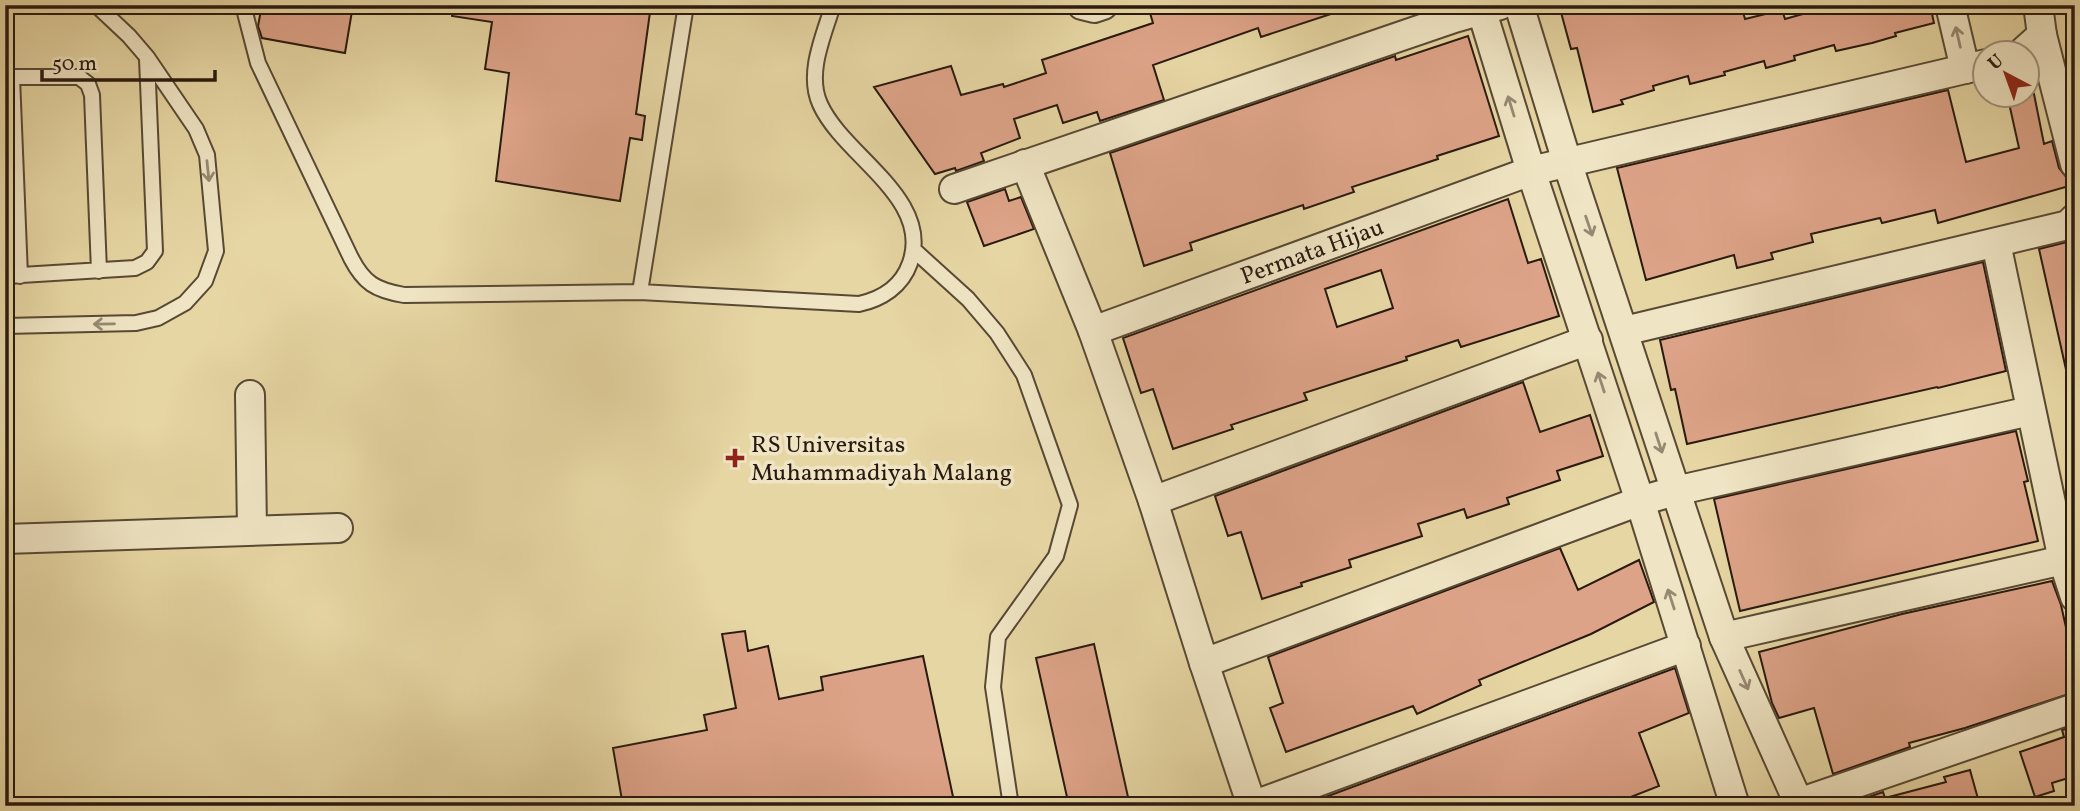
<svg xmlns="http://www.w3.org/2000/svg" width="2080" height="811" font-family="Vollkorn,serif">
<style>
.building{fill:#dda388;stroke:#291a0f;stroke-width:2;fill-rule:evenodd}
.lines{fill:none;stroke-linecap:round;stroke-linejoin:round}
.service-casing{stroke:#584934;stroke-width:18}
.minor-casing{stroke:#584934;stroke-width:32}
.service{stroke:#efe4c3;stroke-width:14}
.minor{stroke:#efe4c3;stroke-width:28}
.oneway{stroke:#968972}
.poi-dot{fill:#8f2418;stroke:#efe4c3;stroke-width:2.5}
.labels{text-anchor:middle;stroke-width:7;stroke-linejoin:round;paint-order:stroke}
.street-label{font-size:24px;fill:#291a0f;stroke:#efe4c3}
.poi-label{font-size:24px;fill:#291a0f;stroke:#efe4c3;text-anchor:start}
</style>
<rect width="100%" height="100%" fill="#e6d6a3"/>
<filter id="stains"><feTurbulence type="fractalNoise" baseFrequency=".00286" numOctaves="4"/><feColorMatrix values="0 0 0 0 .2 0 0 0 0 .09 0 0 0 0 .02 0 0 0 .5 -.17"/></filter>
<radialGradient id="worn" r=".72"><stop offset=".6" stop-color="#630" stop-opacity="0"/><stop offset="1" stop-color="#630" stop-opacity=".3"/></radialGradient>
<path class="building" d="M262,5H353L345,53L262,38L258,26Z
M453,5H651L636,114L645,116L642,140L630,138L620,201L496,181L509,73L485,69L492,22L452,16Z
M1175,5H1345L1346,9L1261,37L1258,28L1153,65L1164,100L1100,121L1097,112L1063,123L1057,105L1014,119L1020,138L981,153L984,161L956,171L955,168L935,174L874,87L951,66L961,95L1003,84L1004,87L1046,73L1042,60L1153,23L1150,13Z
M1559,5H1741L1745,19L1782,10L1785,19L1824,8L1823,5H1930L1934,23L1895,33L1896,36L1872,43L1836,51L1834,45L1794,56L1795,60L1766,68L1764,61L1724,72L1725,75L1690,84L1688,76L1653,86L1654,90L1621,100L1623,104L1593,112L1577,48L1571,49Z
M1468,36L1499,136L1437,156L1438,159L1352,187L1354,192L1304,209L1303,205L1190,243L1192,250L1144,266L1110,153L1395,56L1396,60Z
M1948,90L1966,162L2019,148L2007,94H2034L2044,144L2052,141L2059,168L2067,178L2069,186L1938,223L1935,210L1882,223L1880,218L1811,234L1813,242L1771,253L1773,259L1737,268L1734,255L1646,280L1617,168Z
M1005,189L1009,201L1021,197L1034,229L984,246L967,202Z
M1508,199L1528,263L1541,259L1559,316L1461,347L1458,340L1406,357L1407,360L1304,393L1307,400L1231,425L1233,429L1173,449L1153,389L1141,393L1123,338ZM1381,270L1393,308L1337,327L1325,289Z
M2071,241H2075V373L2067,374L2039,249Z
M1983,262L2006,371L1938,388L1937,387L1687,444L1675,389L1671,390L1660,340Z
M1523,382L1540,432L1590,415L1603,456L1557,471L1560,480L1507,498L1509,504L1467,518L1464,509L1418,524L1422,536L1349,560L1351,567L1301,583L1302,586L1262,599L1241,532L1228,536L1215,496Z
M2016,431L2028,481L2024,482L2038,541L1740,611L1714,499Z
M1560,548L1578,590L1639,560L1654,602L1591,634L1479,680L1481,685L1417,714L1413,706L1286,752L1270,708L1283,703L1268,657Z
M2052,581L2061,605L2075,668V692L1965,728L1909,743L1910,747L1833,774L1814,708L1779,718L1772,703L1759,652L1902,614Z
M745,631L748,651L768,646L779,699L823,690L821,677L923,656L955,806H623L613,748L707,730L704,715L736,708L722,634Z
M1094,644L1130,806H1069L1036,658Z
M1675,668L1689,713L1639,733L1659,786L1608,806H1301Z
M2075,726V776L2052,783L2054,791L2035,797L2020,752L2064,737L2062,730Z
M1970,770L1980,806H1842L1883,792L1885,798L1946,782L1944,777Z"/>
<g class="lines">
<g class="service-casing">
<path id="service" d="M243,5L258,63L351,258C364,283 375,290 404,295L640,292L859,304C882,299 902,286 910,263C933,198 843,156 820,104C806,73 824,35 833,5
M5,77H79L88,84L92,95L99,271
M12,77L20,276
M914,250L968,299L997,333L1024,375L1070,505L1056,556L998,637L993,687L1011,806
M5,276L135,268L147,262L155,251L147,59
M640,292L686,5
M5,326L136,323L158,318L185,303L205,281L216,251L207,155L196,129L147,57L129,36L96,5"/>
</g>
<g class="minor-casing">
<g id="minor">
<path d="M1082,5L1094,8L1103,5"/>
<path d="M1480,5L1531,171L1640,501L1735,806"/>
<path d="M1519,5L1567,162L1724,637L1800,806"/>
<path d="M1950,5L1965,69"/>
<path d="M2042,35L2075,164"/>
<path d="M2023,52L2042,35L2038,5"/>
<path d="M1025,164L1093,331L1153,501L1204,663L1252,806L1686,646"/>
<path d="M954,189L1454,18L1500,5"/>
<path d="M1996,243L2063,560L2075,597"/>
<path id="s1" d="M1093,331L1531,171L1986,64"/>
<path d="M1624,331L2068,225L2075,218"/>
<path d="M250,395L252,530"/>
<path d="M1153,501L1588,340"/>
<path d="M5,539L338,528"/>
<path d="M1724,637L2063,560"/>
<path d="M1204,663L1640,501L1675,491L2030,411"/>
<path d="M1790,806L2075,708"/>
</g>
</g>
<use href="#service" class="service"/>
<use href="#minor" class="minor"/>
</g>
<defs><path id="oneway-shaft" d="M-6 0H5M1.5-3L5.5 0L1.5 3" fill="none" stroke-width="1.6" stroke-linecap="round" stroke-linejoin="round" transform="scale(1.75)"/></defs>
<g class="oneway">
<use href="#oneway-shaft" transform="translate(1958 37) rotate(-103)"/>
<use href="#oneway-shaft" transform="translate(1511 106) rotate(-107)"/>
<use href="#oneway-shaft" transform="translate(208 171) rotate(84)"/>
<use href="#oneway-shaft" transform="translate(1589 226) rotate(71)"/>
<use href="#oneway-shaft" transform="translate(104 324) rotate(179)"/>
<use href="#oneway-shaft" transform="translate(1601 382) rotate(-108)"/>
<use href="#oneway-shaft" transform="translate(1659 443) rotate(72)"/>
<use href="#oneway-shaft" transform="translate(1671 599) rotate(-108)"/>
<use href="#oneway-shaft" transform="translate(1744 680) rotate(66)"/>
</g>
<path class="poi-dot" d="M731.5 447.5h7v7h7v7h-7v7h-7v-7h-7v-7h7z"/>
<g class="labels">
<g class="street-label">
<text dy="8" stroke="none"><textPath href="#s1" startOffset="233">Permata Hijau</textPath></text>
</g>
<g class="poi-label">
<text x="751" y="452">RS Universitas<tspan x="751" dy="28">Muhammadiyah Malang</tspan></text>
</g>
</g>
<rect width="2080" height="811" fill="none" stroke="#e6d6a3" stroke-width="28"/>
<rect x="7" y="7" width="2066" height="797" fill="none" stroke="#291a0f" stroke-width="3.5"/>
<rect x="14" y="14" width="2052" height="783" fill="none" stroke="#291a0f" stroke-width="2"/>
<g transform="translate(2006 74) rotate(319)"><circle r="33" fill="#efe4c3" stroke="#a0937b" stroke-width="2"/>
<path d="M0-5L12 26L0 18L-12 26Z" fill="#8f2418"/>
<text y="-10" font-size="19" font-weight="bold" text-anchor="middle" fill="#291a0f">U</text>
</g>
<path d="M42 70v10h173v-10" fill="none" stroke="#291a0f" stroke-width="3.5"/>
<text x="52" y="70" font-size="21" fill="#291a0f" stroke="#efe4c3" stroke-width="5" paint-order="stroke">50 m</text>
<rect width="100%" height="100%" filter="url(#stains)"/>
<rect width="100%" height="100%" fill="url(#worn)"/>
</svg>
